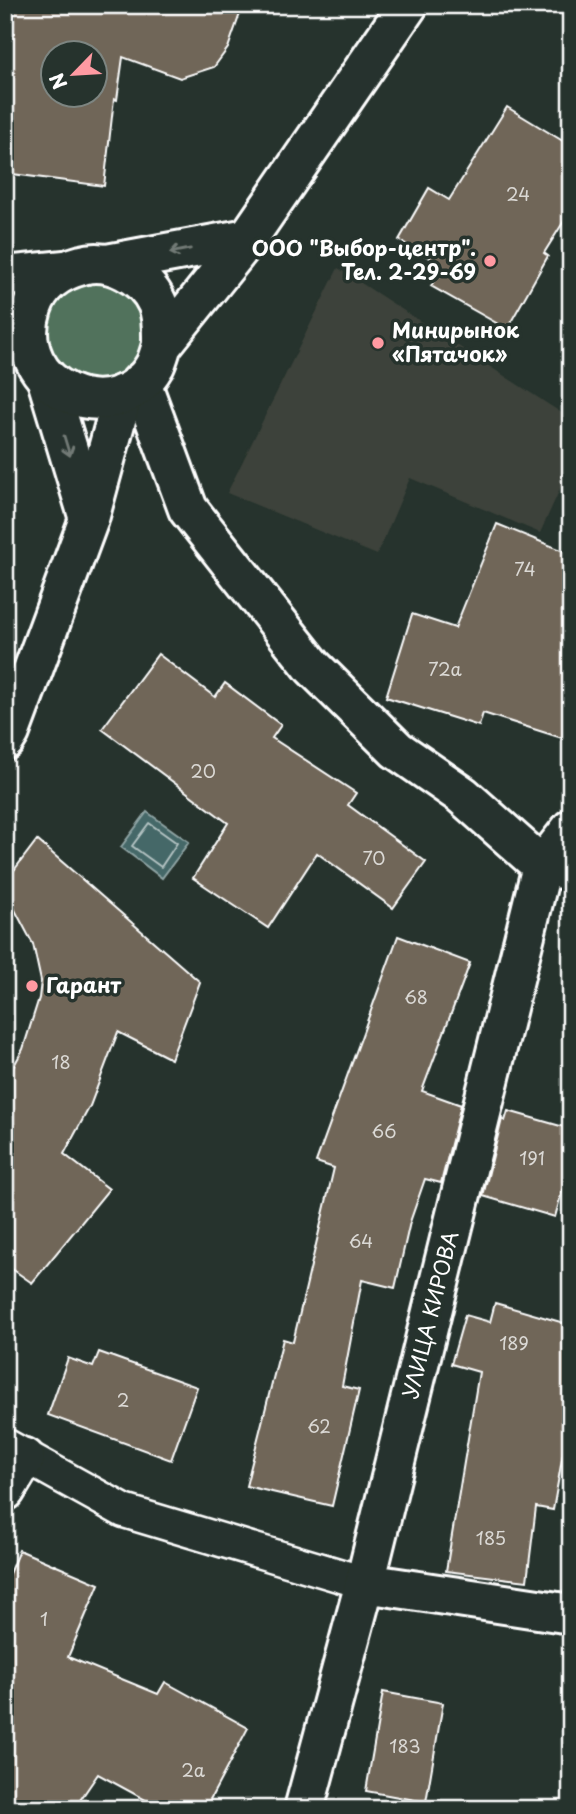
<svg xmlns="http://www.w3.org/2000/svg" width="576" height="1814" font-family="'Playpen Sans',sans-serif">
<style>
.built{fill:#3c423a}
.green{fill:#51725b;stroke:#a8b8ad;stroke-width:2}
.water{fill:#446868;stroke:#8fa4a4;stroke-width:2}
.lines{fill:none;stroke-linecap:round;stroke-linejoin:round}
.shore{stroke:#b4c3c3;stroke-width:2}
.building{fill:#706658;stroke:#fff;stroke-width:2;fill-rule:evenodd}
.lane-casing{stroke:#fff;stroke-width:37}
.street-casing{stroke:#fff;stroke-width:44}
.secondary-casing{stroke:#fff;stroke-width:44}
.highway-casing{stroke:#fff;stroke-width:44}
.lane{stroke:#26332d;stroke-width:32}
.street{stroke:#26332d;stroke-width:38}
.secondary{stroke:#26332d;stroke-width:38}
.highway{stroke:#26332d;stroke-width:38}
.oneway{stroke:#727a76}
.poi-dot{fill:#ff9aa2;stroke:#26332d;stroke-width:2.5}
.labels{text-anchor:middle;stroke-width:7;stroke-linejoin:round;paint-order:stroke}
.number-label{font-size:18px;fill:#dbd9d5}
.poi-label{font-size:21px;font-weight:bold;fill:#fff;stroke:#26332d;text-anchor:start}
.street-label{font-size:21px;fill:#fff;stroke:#26332d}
</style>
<rect width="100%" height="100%" fill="#26332d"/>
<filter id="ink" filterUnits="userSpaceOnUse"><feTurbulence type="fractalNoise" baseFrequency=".0143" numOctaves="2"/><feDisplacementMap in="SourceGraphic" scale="14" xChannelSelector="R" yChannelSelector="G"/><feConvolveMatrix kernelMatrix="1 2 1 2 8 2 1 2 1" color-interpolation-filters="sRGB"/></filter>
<g filter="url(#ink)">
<path class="built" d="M338,268L571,419V465L540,533L410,478L377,555L227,493Z"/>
<path class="green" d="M110,280L139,299L147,350L126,378L91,387L48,357L43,323L49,306L75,283Z"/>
<path class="water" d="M147,812L189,842L162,878L121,847Z"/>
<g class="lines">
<path class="shore" d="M149,823L177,843L161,867L132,846Z"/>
</g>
<path class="building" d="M5,5H243L228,48L214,67L180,78L123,57L117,100L114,99L104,186L5,173ZM52,52H94V94H52Z
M507,107L571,146V210L544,253L548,256L507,329L431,286L442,265L399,240L429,188L449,200Z
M497,524L571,554V741L483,713L479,726L386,697L412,614L455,628Z
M158,654L215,697L225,683L281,725L272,738L356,793L348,805L426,862L393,908L317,853L268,928L193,878L228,823L102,729Z
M37,840L200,982L171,1059L118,1032L90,1106L64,1154L109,1189L32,1283L5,1264V1082L23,1049L39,998L41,981L33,944L5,891V882Z
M398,936L470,963L422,1091L461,1105L441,1183L425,1179L410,1222L395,1288L362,1280L342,1386L359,1390L332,1506L246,1486L283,1339L293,1342L334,1168L316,1162Z
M508,1111L571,1129V1190L563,1188L555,1217L483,1196L502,1119L505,1121Z
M495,1303L571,1325V1409L553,1510L536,1507L527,1581L446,1571L479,1372L451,1364L465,1315L490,1322Z
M99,1352L197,1387L171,1460L48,1415L68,1358L93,1367Z
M19,1550L99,1584L68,1657L158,1694L165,1682L248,1728L205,1809H162L98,1774L74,1809H20L5,1799V1583Z
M383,1692L443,1703L426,1802L366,1791Z"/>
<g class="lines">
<g class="lane-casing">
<path id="lane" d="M542,866L571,875
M5,1445L124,1511L365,1583"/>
</g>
<g class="street-casing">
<path id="street" d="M141,382L188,509L313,667L397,750L462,795L542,866
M5,1491L25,1458
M365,1583L571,1614
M304,1809L365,1583L542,866L571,829"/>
</g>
<g class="secondary-casing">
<path id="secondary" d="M47,380L89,519
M5,740L10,732L89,519L123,394"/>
</g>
<g class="highway-casing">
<path id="highway" d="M107,264L248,238
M5,276L65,270
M162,345C162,330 163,316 157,303C145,276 110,257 82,265C59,271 39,285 32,308C6,388 115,436 155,365C158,359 160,351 162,345L248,238L408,5"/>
</g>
<use href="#lane" class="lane"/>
<use href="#street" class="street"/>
<use href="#secondary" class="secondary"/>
<use href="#highway" class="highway"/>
</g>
<defs><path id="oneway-shaft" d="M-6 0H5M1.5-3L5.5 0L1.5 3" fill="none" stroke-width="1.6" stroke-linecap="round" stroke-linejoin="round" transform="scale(1.75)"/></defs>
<g class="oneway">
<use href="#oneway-shaft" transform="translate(180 251) rotate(169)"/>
<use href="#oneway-shaft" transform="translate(67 446) rotate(73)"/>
</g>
</g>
<g class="poi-dot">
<circle cx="490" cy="261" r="7"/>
<circle cx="378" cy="343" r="7"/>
<circle cx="32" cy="986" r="7"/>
</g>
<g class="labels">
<g class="number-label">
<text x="518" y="201">24</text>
<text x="525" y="576">74</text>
<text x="445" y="676">72а</text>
<text x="203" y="778">20</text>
<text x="374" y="865">70</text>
<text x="416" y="1004">68</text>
<text x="61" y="1069">18</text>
<text x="384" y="1138">66</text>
<text x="532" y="1165">191</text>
<text x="361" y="1248">64</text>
<text x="514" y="1350">189</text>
<text x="123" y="1407">2</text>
<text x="319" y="1433">62</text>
<text x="491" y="1545">185</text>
<text x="44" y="1626">1</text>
<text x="405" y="1753">183</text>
<text x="193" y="1777">2а</text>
</g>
<g class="poi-label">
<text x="476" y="256" text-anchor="end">ООО "Выбор-центр".<tspan x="476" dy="24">Тел. 2-29-69</tspan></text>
<text x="392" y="338">Минирынок<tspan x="392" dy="24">«Пятачок»</tspan></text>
<text x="46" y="993">Гарант</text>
</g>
<g class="street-label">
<text transform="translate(431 1315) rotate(-76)" y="7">УЛИЦА КИРОВА</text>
</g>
</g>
<rect width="576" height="1814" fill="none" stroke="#26332d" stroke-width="28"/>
<rect x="14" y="14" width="548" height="1786" fill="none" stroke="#fff" stroke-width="2.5" filter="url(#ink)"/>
<g transform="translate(74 74) rotate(245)"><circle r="33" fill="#26332d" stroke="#7d8581" stroke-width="2"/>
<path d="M0-5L12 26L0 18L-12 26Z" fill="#ff9aa2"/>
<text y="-10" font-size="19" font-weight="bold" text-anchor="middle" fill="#ffffff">N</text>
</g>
</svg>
